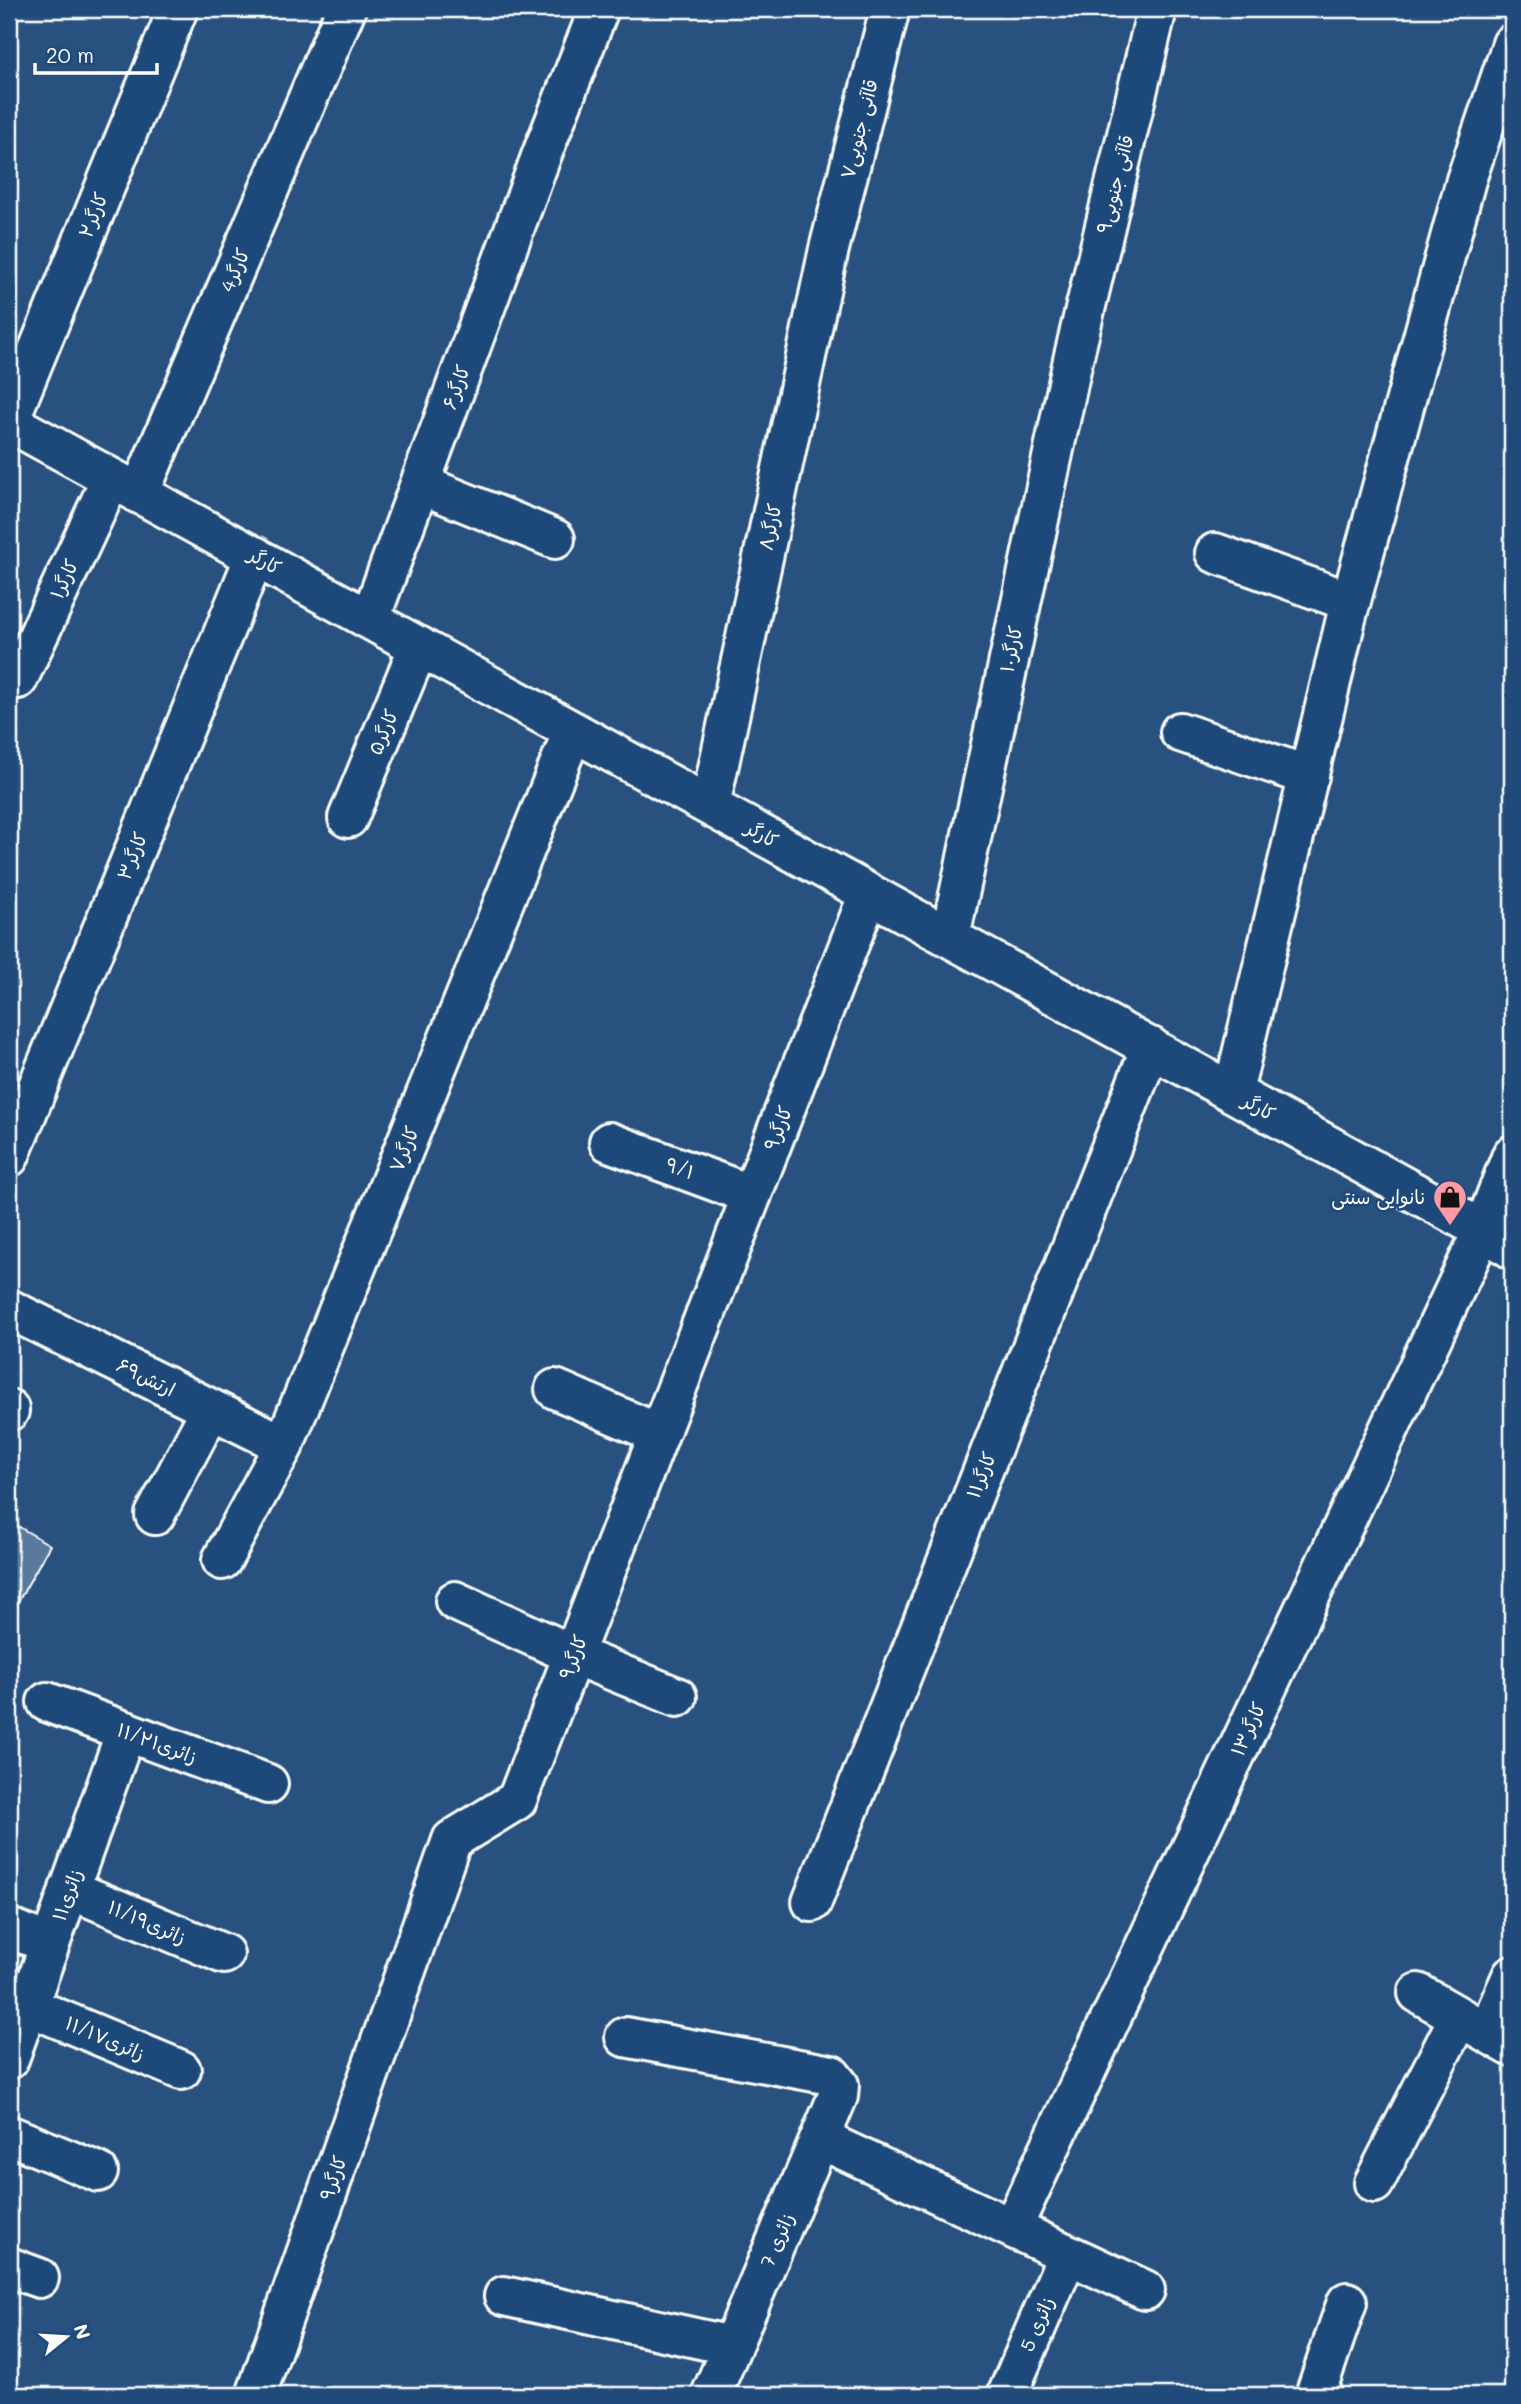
<svg xmlns="http://www.w3.org/2000/svg" width="1521" height="2404" font-family="Mali,'Playpen Sans Arabic',sans-serif">
<style>
.building{fill:#5a7a9d;stroke:#fff;stroke-width:2}
.lines{fill:none;stroke-linecap:round;stroke-linejoin:round}
.minor-casing{stroke:#fff;stroke-width:44}
.minor{stroke:#1f4a7a;stroke-width:38}
.labels{text-anchor:middle;stroke-width:5;stroke-linejoin:round;paint-order:stroke}
.street-label{font-size:19px;fill:#fff;stroke:#1f4a7a}
.poi-label{font-size:19px;fill:#fff;stroke:#1f4a7a;text-anchor:end}
</style>
<rect width="100%" height="100%" fill="#28517f"/>
<filter id="ink" filterUnits="userSpaceOnUse"><feTurbulence type="fractalNoise" baseFrequency=".0143" numOctaves="2"/><feDisplacementMap in="SourceGraphic" scale="14" xChannelSelector="R" yChannelSelector="G"/><feConvolveMatrix kernelMatrix="1 2 1 2 8 2 1 2 1" color-interpolation-filters="sRGB"/></filter>
<g filter="url(#ink)">
<path class="building" d="M9,1521L50,1545L9,1618Z"/>
<g class="lines">
<g class="minor-casing">
<path id="minor" d="M9,421L178,9
M9,422L1483,1230L1512,1249
M420,484L555,539
M139,494L346,9
M1215,553L1351,602
M370,619L542,154L599,9
M18,679L111,479
M1180,732L1309,776
M710,806L829,249L890,9
M348,818L419,646
M950,937L1073,360L1157,9
M1233,1092L1346,619L1466,180L1512,44
M609,1142L752,1195
M9,1157L255,556
M9,1309L284,1445
M555,1389L659,1434
M9,1409V1411
M155,1515L211,1409
M222,1560L284,1445L573,731
M455,1601L574,1655L677,1697
M47,1702L268,1784
M69,1889L224,1954
M812,1902L1151,1047
M9,1928L50,1944
M1418,1993L1512,2047
M28,2006L181,2070
M1487,2032L1512,1976
M625,2037L831,2075L839,2085L838,2096L711,2395
M9,2059L126,1731
M9,2135L98,2172
M820,2139L1145,2290
M1374,2183L1459,2017
M1012,2228L1483,1230L1512,1155
M9,2267L39,2278
M504,2296L732,2346
M256,2395L452,1840L517,1800L869,893
M1007,2395L1068,2254
M1315,2395L1347,2302"/>
</g>
<use href="#minor" class="minor"/>
</g>
</g>
<defs>
<g id="shop-pin" transform="scale(1.75)"><path d="M0 17L-7.5 6A9.5 9.5 0 1 1 7.5 6Z" fill="#ff9aa2" stroke="#1f4a7a"/><path d="M-5-2.5h2.3a2.7 3.5 0 0 1 5.4 0H5L5.5 6h-11ZM-1.5-2.5h3a1.5 2.3 0 0 0-3 0Z" fill="#111"/></g>
</defs>
<g fill-rule="evenodd">
<use href="#shop-pin" x="1450" y="1197"/>
</g>
<g class="labels">
<g class="street-label">
<text transform="translate(859 129) rotate(-76)" y="7">قاآنی جنوبی۷</text>
<text transform="translate(1115 184) rotate(-76)" y="7">قاآنی جنوبی۹</text>
<text transform="translate(93 215) rotate(-68)" y="7">کارگر۲</text>
<text transform="translate(235 270) rotate(-67)" y="7">4کارگر</text>
<text transform="translate(456 387) rotate(-70)" y="7">کارگر۶</text>
<text transform="translate(770 527) rotate(-78)" y="7">کارگر۸</text>
<text transform="translate(265 561) rotate(29)" y="7">کارگر</text>
<text transform="translate(64 579) rotate(-65)" y="7">کارگر۱</text>
<text transform="translate(1011 649) rotate(-78)" y="7">کارگر۱۰</text>
<text transform="translate(383 732) rotate(-67)" y="7">کارگر۵</text>
<text transform="translate(762 834) rotate(29)" y="7">کارگر</text>
<text transform="translate(132 856) rotate(-68)" y="7">کارگر۳</text>
<text transform="translate(1259 1107) rotate(29)" y="7">کارگر</text>
<text transform="translate(778 1128) rotate(-69)" y="7">کارگر۹</text>
<text transform="translate(404 1149) rotate(-68)" y="7">کارگر۷</text>
<text transform="translate(680 1168) rotate(20)" y="7">۹/۱</text>
<text transform="translate(146 1377) rotate(26)" y="7">ارتش۶۹</text>
<text transform="translate(981 1475) rotate(-68)" y="7">کارگر۱۱</text>
<text transform="translate(573 1657) rotate(-69)" y="7">کارگر۹</text>
<text transform="translate(1248 1729) rotate(-65)" y="7">کارگر۱۳</text>
<text transform="translate(157 1743) rotate(20)" y="7">۱۱/۲۱زائری</text>
<text transform="translate(67 1895) rotate(-70)" y="7">زائری۱۱</text>
<text transform="translate(147 1922) rotate(23)" y="7">زائری۱۱/۱۹</text>
<text transform="translate(105 2038) rotate(23)" y="7">زائری۱۱/۱۷</text>
<text transform="translate(333 2178) rotate(-71)" y="7">کارگر۹</text>
<text transform="translate(777 2240) rotate(-67)" y="7">زائری 7</text>
<text transform="translate(1037 2324) rotate(-67)" y="7">5 زائری</text>
</g>
<g class="poi-label">
<text x="1426" y="1204">نانوایی سنتی</text>
</g>
</g>
<rect width="1521" height="2404" fill="none" stroke="#1f4a7a" stroke-width="35"/>
<rect x="18" y="18" width="1486" height="2369" fill="none" stroke="#fff" stroke-width="2.5" filter="url(#ink)"/>
<g transform="translate(66 2337) rotate(72)" stroke="#1f4a7a" stroke-width="5" paint-order="stroke">
<path d="M0-5L12 26L0 18L-12 26Z" fill="#ffffff"/>
<text y="-10" font-size="19" font-weight="bold" text-anchor="middle" fill="#ffffff">N</text>
</g>
<path d="M35 63v10h122v-10" fill="none" stroke="#ffffff" stroke-width="3.5"/>
<text x="46" y="63" font-size="21" fill="#ffffff" stroke="#1f4a7a" stroke-width="5" paint-order="stroke">20 m</text>
</svg>
